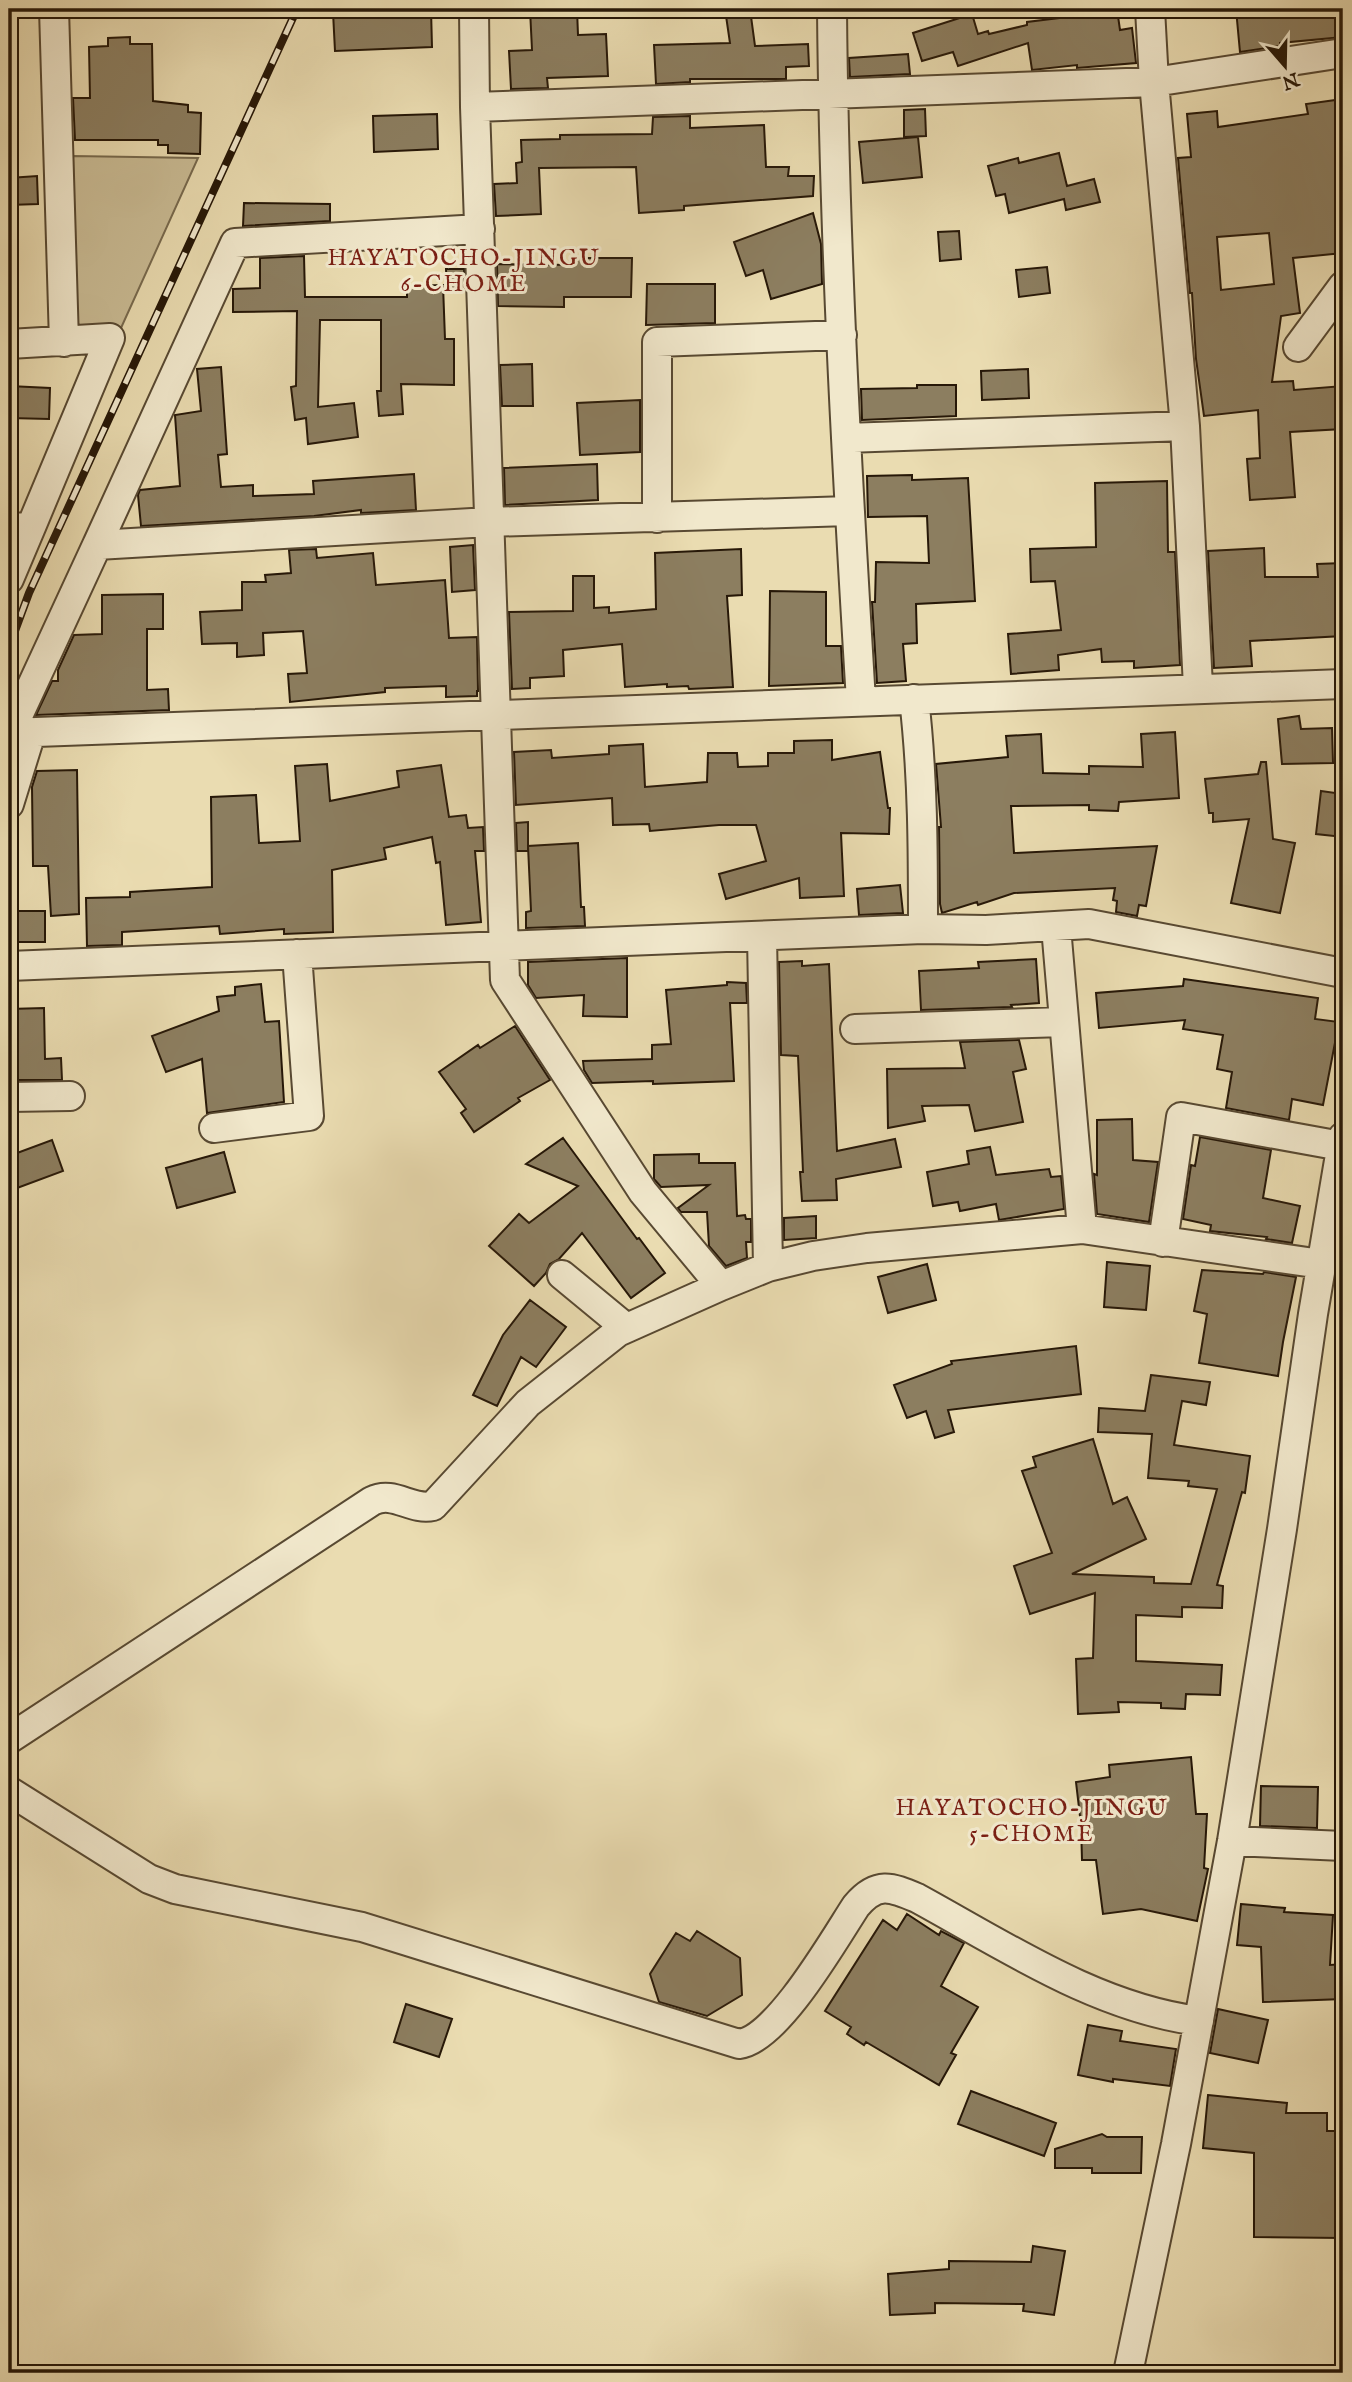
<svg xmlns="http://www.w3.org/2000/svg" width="1352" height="2382" font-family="'IM FELL English',serif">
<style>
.green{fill:#c9bb94;stroke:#786a4e;stroke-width:2}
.building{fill:#8c7e60;stroke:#271808;stroke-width:2;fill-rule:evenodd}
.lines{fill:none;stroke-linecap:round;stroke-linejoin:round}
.minor-casing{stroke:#584932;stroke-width:32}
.minor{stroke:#f1e8cc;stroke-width:28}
.rail-casing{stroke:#271808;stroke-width:8}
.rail{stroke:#f1e8cc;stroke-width:5;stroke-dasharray:16;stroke-linecap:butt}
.labels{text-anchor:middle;stroke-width:6;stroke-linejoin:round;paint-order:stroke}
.neighbourhood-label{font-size:23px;letter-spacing:2px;fill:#7a1f14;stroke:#f1e8cc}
</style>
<rect width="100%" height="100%" fill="#eadcb1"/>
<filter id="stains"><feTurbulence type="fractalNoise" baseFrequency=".00286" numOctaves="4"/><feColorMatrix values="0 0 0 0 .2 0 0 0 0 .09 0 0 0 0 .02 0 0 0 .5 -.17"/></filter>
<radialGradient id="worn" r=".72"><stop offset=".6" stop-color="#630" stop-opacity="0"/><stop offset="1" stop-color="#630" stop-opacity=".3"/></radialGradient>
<path class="green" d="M73,156L198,158L121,328L75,331Z"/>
<path class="building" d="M431,9L432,47L335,51L333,12Z
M530,9H577L578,35L606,34L608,76L547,78L548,88L511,89L509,51L532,50Z
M725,9H750L755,46L808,44L809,66L786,67V79H690V82L656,84L654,45L730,43Z
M1092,9H1117L1120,30L1132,28L1136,63L1077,68V65L1032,70L1028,43L958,66L953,52L922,61L913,33L972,14L978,34L988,31L989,34L1027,25V22L1093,14Z
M1236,9H1277L1278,14L1343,9V37L1280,43V46L1240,52Z
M130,37V44H152L153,101L188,105V112L201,113L200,154L168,153V145H158V140H75L73,98H90L89,47L108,46V38Z
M908,54L910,74L850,77L849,58Z
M1343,99V253L1293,258L1300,313L1281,316L1272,382L1293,381L1294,390L1343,386V429L1290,432L1295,497L1250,500L1247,459L1260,458L1258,410L1204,416L1196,359L1192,293H1190L1178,158L1191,157L1187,114L1217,111L1218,127L1308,114L1306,104ZM1269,233L1274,284L1221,290L1217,237Z
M925,109L926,136L904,137V110Z
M437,114L438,149L374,152L373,116Z
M690,116V128L764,125L766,167H789L788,176H814L813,196L684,206V210L639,213L636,167L539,168L541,214L496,216L494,184L517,183L516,163L522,162L521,140L560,139V135L652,134L653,117Z
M918,137L922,177L863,183L859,142Z
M1059,153L1067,186L1094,179L1100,202L1066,210L1064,199L1009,213L1005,194L996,196L988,166L1018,158L1019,163Z
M37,176L38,204L9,205V178Z
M244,203L330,204V221L243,226Z
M813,213L821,244L822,284L771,299L763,270L746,276L734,242Z
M959,231L961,259L940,261L938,232Z
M304,256L305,297H407V286L443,285L445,339H454V385L401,384L403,414L379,416L377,391H381V320H320L318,407L354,403L358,437L308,444L306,418L295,420L291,387L296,386L297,311L233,312V289L260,288V258Z
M575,258H632L631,297H564V307L498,306L497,264L575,265Z
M1047,267L1050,293L1019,297L1016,270Z
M446,269H464L465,289L447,290Z
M647,284H715V323L646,325Z
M532,364L533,406H502L500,365Z
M221,367L227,454L218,455L221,487L253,485V496L314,494L313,481L414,474L416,510L361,513V510L314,516L141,526L138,495L140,490L180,486L175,415L201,411L197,369Z
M1028,369L1029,398L982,400L981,371Z
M917,385H956V416L862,420L861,389L917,388Z
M9,386L50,388L49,419L9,418Z
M640,400V452L580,455L577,403Z
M597,464L598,500L505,505L504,468Z
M912,475V480L968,478L975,601L916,604L917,643L903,644L906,681L877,683L872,602H875L876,562L929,563L927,516L868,517L867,476Z
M1167,481L1168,552H1175L1180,665L1134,668V661L1102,662L1101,649L1058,655L1059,670L1011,674L1008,634L1061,630L1055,581L1031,582L1030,549L1096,547L1095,483Z
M473,545L475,590L452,592L450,547Z
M1264,548L1265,577H1318L1317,564L1343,563V636L1250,641L1252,666L1214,668L1208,551Z
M316,549L317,558L373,553L376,585L445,580L449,638L477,637L478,691H477V696L446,697V686L385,688V692L290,702L288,674L307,673L303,631L263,633L264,655L237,657V643L202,644L200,612L242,610V582H266L265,575L291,573L289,550Z
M741,549L742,595L727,596L733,687L689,689L688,686L667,687V684L625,687L622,644L563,650L564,676L530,678V688L512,689L509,612L573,611V576H594V608L609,607V613L656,609L655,553Z
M770,591L826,592V646H841L843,683L769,686Z
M163,594V629H147V690L168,689L169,710L36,715L52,681H58V670L74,635L102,634V595Z
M1299,716L1301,729L1332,728L1333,763L1282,764L1278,719Z
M1175,732L1179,798L1119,802L1118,811L1089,810V805L1011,806L1014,853L1157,846L1146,906L1139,905L1137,916L1116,912L1117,901L1113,900L1115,888L1014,893L978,905L977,902L942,913L940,904L939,827H941L936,764L1008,757L1006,736L1041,734L1043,773L1089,774V766L1143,767L1141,734Z
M832,740V760L880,752L888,808H890L889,834L841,833L844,896L800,898L799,878L726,899L719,874L766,861L756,825H719L650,831L649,824L613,825L612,798L516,805L514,752L551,750L552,758L609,754V746L643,744L645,787L707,782L708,753H737L738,767L768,766V753H794V741Z
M1261,762H1266L1273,839L1295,843L1280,913L1231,903L1249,819L1213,822V813H1209L1205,779L1258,774Z
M327,764L330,801L399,787L397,771L441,765L449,817L466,815L468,828L483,827L484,851H475L481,922L446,925L440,862L436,863L432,837L384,848L386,859L332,870L333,932L284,934V929L220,934L219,926L122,932V945L87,946L86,898L130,897V892L212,887L211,797L256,795L259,843L300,841L295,766Z
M77,770L79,914L51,916L48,866H33L32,787L37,771Z
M1321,791L1343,794V837L1316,834Z
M528,822V851H517L516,823Z
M578,843L581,907H584L585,926L526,928V912L531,911L528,846Z
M900,885L903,913L859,915L857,889Z
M9,911H45V942H9Z
M627,958V1017L583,1016L584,995L536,998L528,985V962Z
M1036,959L1039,1003L1011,1005L1012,1007L921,1010L919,971L979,968L978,962Z
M802,961V966L829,964L837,1151L895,1139L901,1167L836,1179L837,1200L802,1201L800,1172H803L798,1056L781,1055L779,962Z
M1184,979L1318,998L1315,1019L1339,1022L1323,1105L1292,1099L1289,1120L1226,1108L1232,1072L1217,1069L1223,1035L1183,1029L1185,1020L1099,1028L1096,993L1183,986Z
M727,982L746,983L747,1003H730L734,1081L653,1084V1081L592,1083L584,1070L583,1061L652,1059V1045L671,1044L666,990L727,985Z
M261,984L265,1022L279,1021L284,1102L207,1113L202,1059L166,1072L152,1036L219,1011L217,997L235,995V987Z
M44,1008L45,1059L61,1058L62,1080H9V1009Z
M515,1026L550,1080L518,1098L520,1101L474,1132L461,1113L466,1109L439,1072L478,1045L480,1048Z
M1019,1040L1026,1069L1013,1072L1023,1122L975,1131L969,1105L922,1106L925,1121L888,1128L887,1069L965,1068L960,1042Z
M1132,1119L1133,1160L1158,1162L1149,1222L1097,1214L1094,1174L1097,1175V1120Z
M1200,1137L1271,1150L1263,1198L1300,1206L1292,1243L1266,1239L1267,1237L1210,1231L1211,1225L1183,1219L1191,1165L1195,1166Z
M563,1138L637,1239L639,1238L665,1273L631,1298L582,1233L559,1259L550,1264L546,1273L534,1286L489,1246L519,1214L529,1223L578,1186L526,1164Z
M52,1140L63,1171L9,1191V1156Z
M990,1147L996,1175L1049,1169L1051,1177L1061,1176L1064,1209L999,1220L996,1204L960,1211L958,1202L933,1206L927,1172L969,1164L967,1151Z
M224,1152L235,1192L177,1208L166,1168Z
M699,1154V1163H735L737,1216L745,1215L746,1219H751V1242H746L747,1258L726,1266L709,1246L707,1212H681L678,1208L709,1185L661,1187L654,1179V1155Z
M816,1216V1238L784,1240V1218Z
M1107,1262L1150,1266L1146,1310L1104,1307Z
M927,1264L936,1300L888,1313L878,1277Z
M1202,1270L1263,1274L1264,1272L1296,1277L1283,1342L1278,1376L1199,1363L1207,1314L1194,1311Z
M530,1300L566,1327L536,1367L521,1357L497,1406L473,1395L503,1335Z
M1076,1346L1081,1394L948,1410L954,1432L935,1438L926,1411L907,1418L894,1385L952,1364L951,1361Z
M1151,1375L1210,1382L1206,1405L1182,1401L1174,1445L1250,1456L1245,1493L1242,1492L1217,1585L1223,1586L1222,1608L1182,1607V1617L1136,1615V1661L1222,1665L1220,1695L1186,1694L1185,1709L1161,1708V1703L1118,1702L1119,1712L1078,1714L1076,1659L1093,1658L1095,1593L1030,1614L1014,1566L1052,1553L1022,1471L1036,1467L1033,1457L1093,1439L1113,1504L1127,1497L1146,1539L1072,1574L1154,1577V1583L1191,1584L1217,1489L1188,1486L1189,1481L1148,1478L1152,1434L1098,1432L1099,1408L1145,1411Z
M1191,1757L1196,1814H1207L1204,1868L1208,1869L1197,1921L1141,1909L1103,1914L1096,1860H1082L1081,1825L1076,1782L1110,1777L1109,1765Z
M1261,1786L1318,1787L1317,1828L1260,1826Z
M1241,1904L1285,1908L1284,1912L1333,1915L1330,1965L1343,1964V1999L1263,2002L1261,1947L1237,1945Z
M907,1914L939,1935L941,1931L964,1943L941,1986L978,2007L951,2053L956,2055L939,2085L866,2042L864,2045L847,2034L851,2027L825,2011L883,1920L897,1930Z
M697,1931L740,1958L742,1995L707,2016L659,2002L650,1974L676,1933L690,1941Z
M406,2004L452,2019L439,2057L394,2042Z
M1218,2009L1268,2020L1258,2063L1210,2053Z
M1088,2025L1122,2031L1120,2041L1176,2049L1170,2086L1113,2079V2082L1078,2075Z
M971,2091L1056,2123L1044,2156L958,2124Z
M1208,2095L1287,2103L1286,2113H1327V2131H1343V2238L1254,2237V2153L1203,2148Z
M1102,2134L1107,2137H1142L1141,2173H1092V2168H1055V2149Z
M1033,2246L1065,2251L1054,2315L1023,2311L1024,2304L935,2303V2313L890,2315L888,2274L949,2269V2261L1031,2262Z"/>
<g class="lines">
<g class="minor-casing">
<path id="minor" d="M54,9L64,342
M474,9L475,107L505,980L643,1192L721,1286L768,1267L813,1256L867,1248L1082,1229L1321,1264L1343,1255
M832,9C834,240 847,471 861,701
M1150,9L1154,82L1185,426L1198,687
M475,107L1154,82L1343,53
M480,229L235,243L97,545L489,522L849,511
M9,344L110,338L31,527L9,528
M1298,347L1343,286
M846,438L1185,426
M657,518V342L842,335
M9,579L31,527
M914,699C923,775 923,853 923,929
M9,733L1343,684
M10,733L97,545
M9,804L31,733
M1056,927L1082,1229
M762,936L768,1267
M9,966L923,929L986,930L1089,924L1343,973
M855,1029L1064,1022
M9,1097L70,1096
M214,1128L309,1116L297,954
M1163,1242L1181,1117L1341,1146
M562,1275L625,1327
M9,1739L372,1501C394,1490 411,1511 433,1506L528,1403L618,1332L721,1286
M9,1791L149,1879L175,1889L362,1927L739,2044C777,2040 835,1938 856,1906C877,1881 891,1887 917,1898C1005,1946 1097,2008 1199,2021
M1232,1841L1343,1846
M1128,2373L1176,2144L1232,1841L1282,1529L1313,1314L1343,1137"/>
</g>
<use href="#minor" class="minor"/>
<g class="rail-casing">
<path id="rail" d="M9,647L29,593L297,9"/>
</g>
<use href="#rail" class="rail"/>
</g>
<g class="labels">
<g class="neighbourhood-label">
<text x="464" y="265">HAYATOCHO-JINGU<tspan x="464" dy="26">6-CHOME</tspan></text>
<text x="1032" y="1815">HAYATOCHO-JINGU<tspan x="1032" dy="26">5-CHOME</tspan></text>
</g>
</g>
<rect width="1352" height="2382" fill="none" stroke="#eadcb1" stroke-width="35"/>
<rect x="10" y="10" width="1331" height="2361" fill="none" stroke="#271808" stroke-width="3.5"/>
<rect x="18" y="18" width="1317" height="2347" fill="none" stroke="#271808" stroke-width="2"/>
<g transform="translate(1285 66) rotate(160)" stroke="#f1e8cc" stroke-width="5" paint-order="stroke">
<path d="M0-5L12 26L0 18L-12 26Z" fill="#271808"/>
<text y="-10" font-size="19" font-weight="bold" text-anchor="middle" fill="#271808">N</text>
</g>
<rect width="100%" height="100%" filter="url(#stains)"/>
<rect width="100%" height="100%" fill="url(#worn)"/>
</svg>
